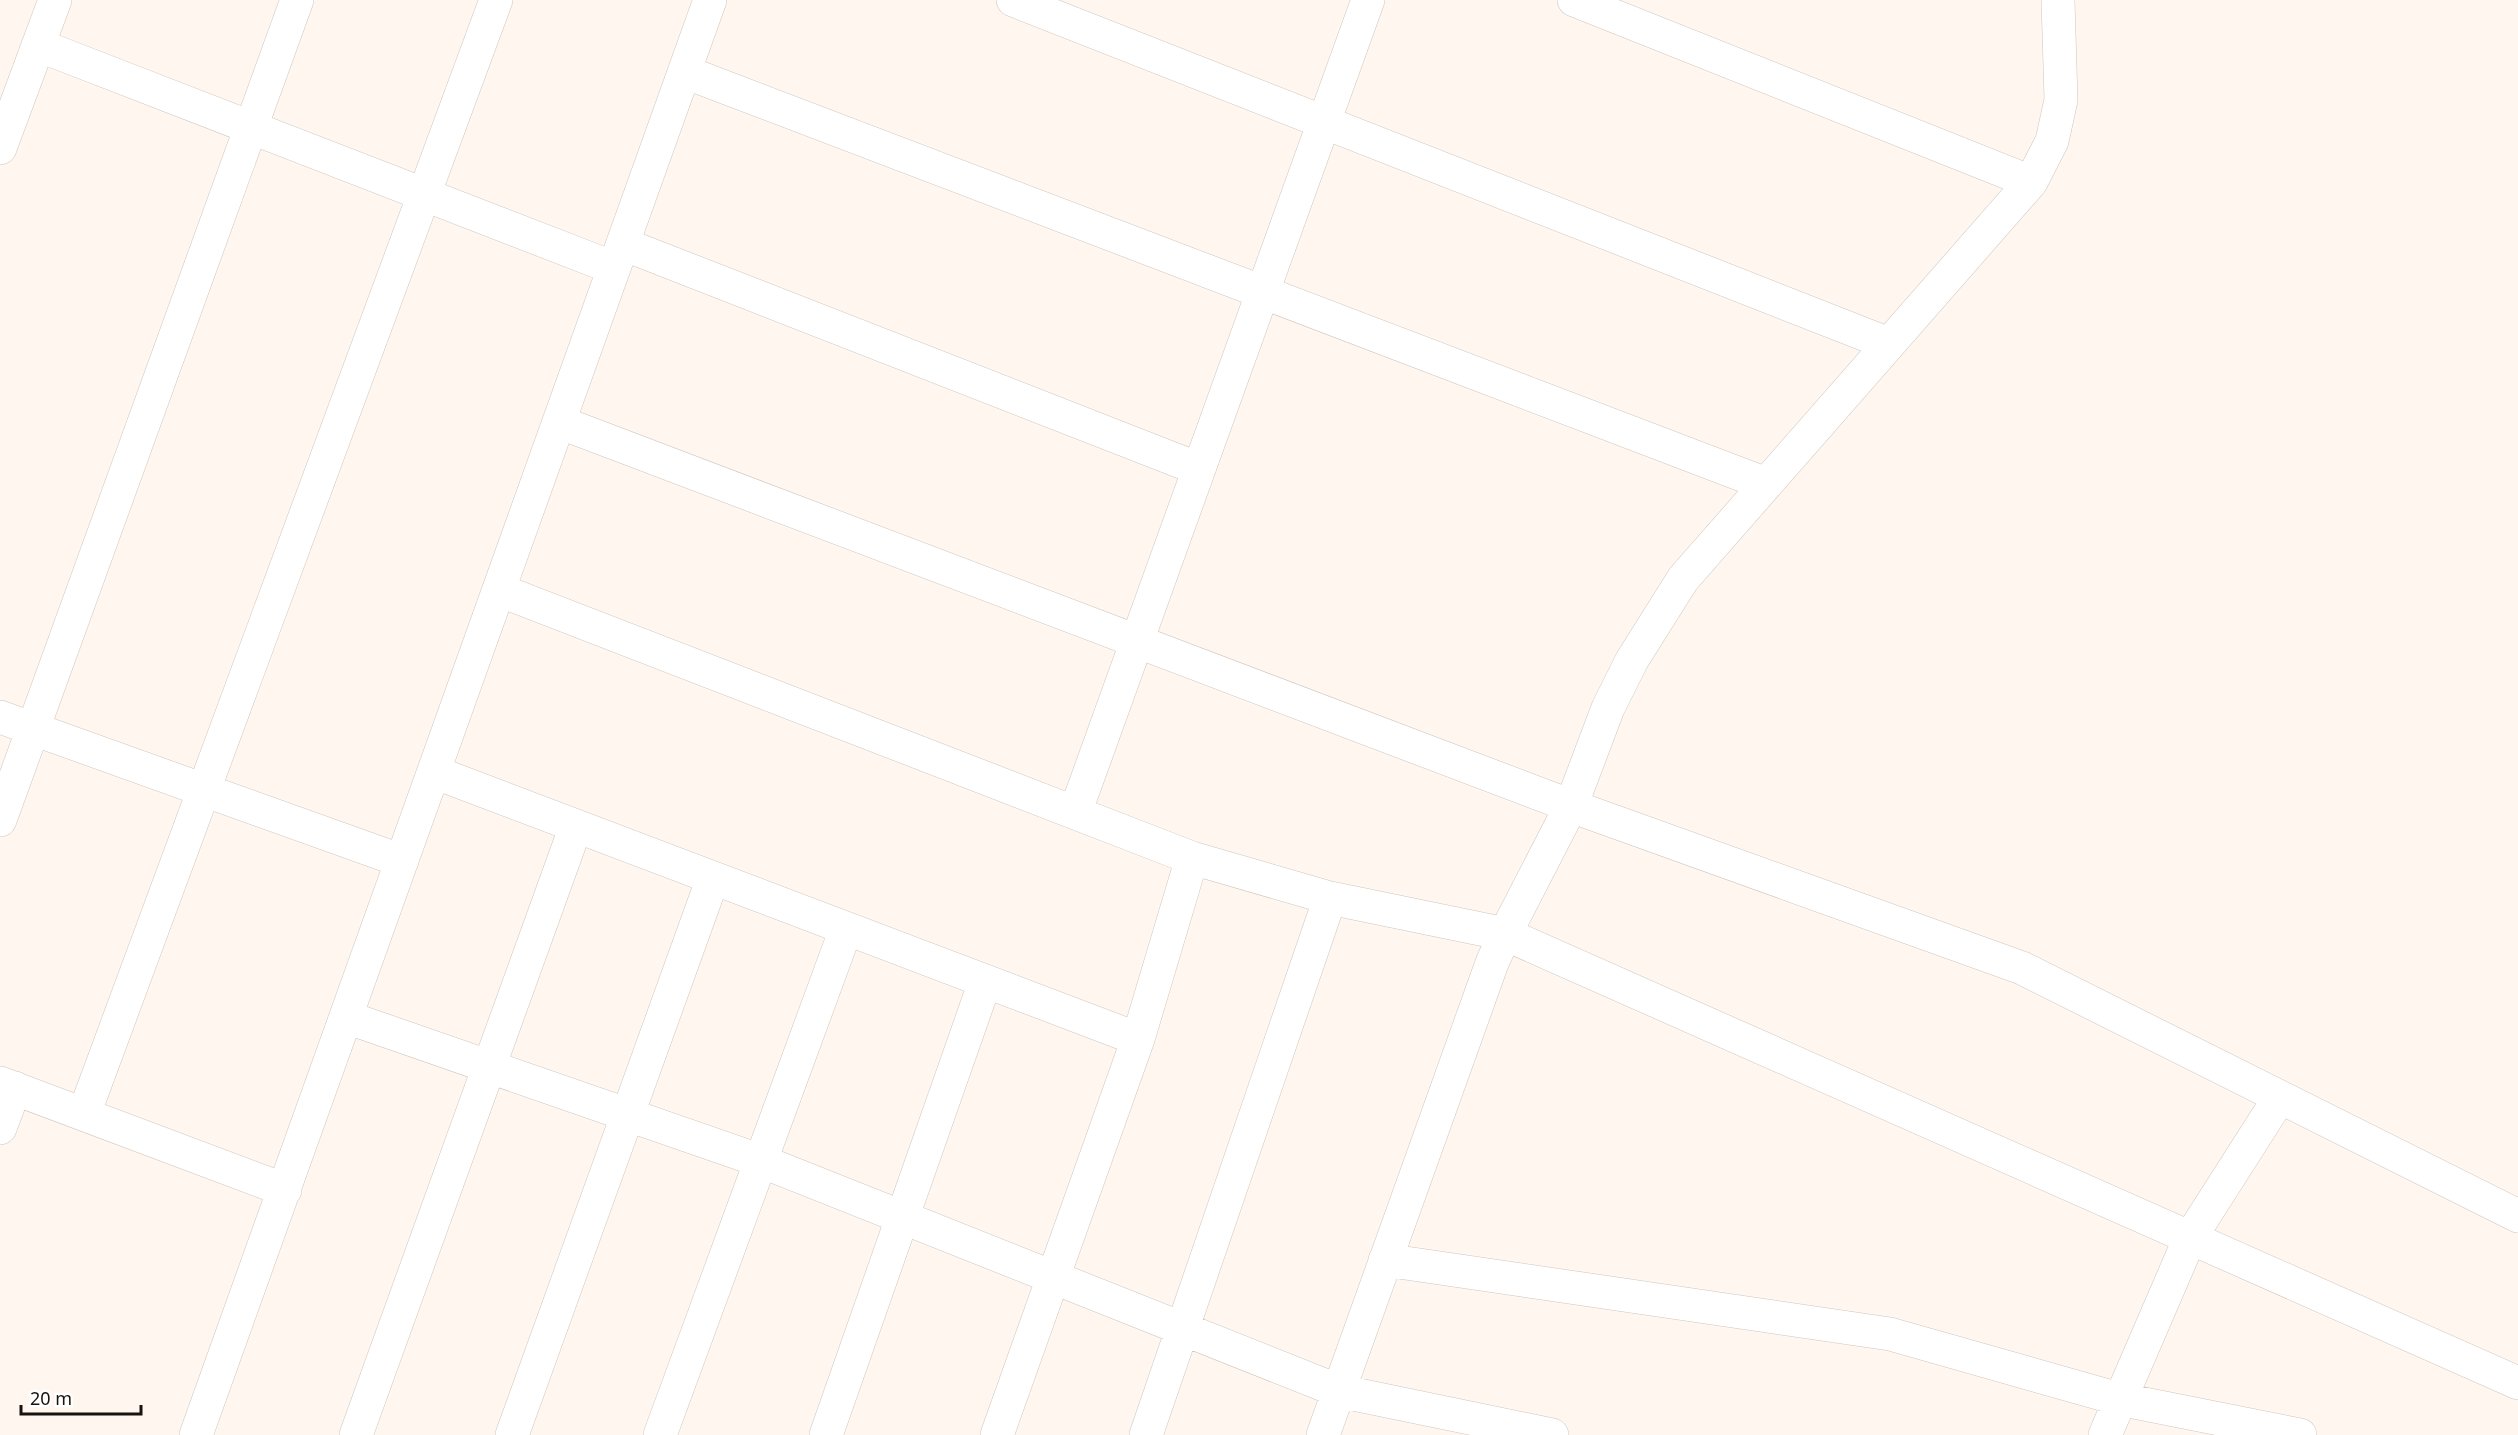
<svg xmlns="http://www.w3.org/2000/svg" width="2518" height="1435" font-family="'Noto Sans',sans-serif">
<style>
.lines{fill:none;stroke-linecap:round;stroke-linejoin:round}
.minor-casing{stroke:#cec6bf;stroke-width:34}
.minor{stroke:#fff;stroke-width:33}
</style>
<rect width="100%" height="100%" fill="#fff6ef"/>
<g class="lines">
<g class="minor-casing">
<path id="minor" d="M1013,0L1889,344
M1574,0L2031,182
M2058,0L2061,100L2052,141L2031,182L1683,579L1632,660L1608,708L1571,806L2022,968L2518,1216
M38,45L614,268
M685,72L1766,484
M0,148L55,0
M623,244L1199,469
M499,590L1192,858L1330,898L1505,934L1571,806L559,422
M0,717L402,861
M434,772L1138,1039
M1075,813L1368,0
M0,820L297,0
M346,1017L761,1161L1339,1391L1552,1435
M0,1083L285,1190
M84,1114L496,0
M0,1128L15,1088
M1385,1260L1890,1334L2119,1399L2300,1435
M196,1435L710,0
M356,1435L576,826
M512,1435L713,878
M660,1435L846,929
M826,1435L985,982
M997,1435L1138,1039L1192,858
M1146,1435L1330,898
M1323,1435L1492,963L1505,934L2518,1383
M2105,1435L2190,1238L2280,1097"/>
</g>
<use href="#minor" class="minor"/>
</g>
<path d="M21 1405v9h120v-9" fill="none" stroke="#161311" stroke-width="3"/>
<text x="30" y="1405" font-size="18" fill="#161311" stroke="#ffffff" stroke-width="4.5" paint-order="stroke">20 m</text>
</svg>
